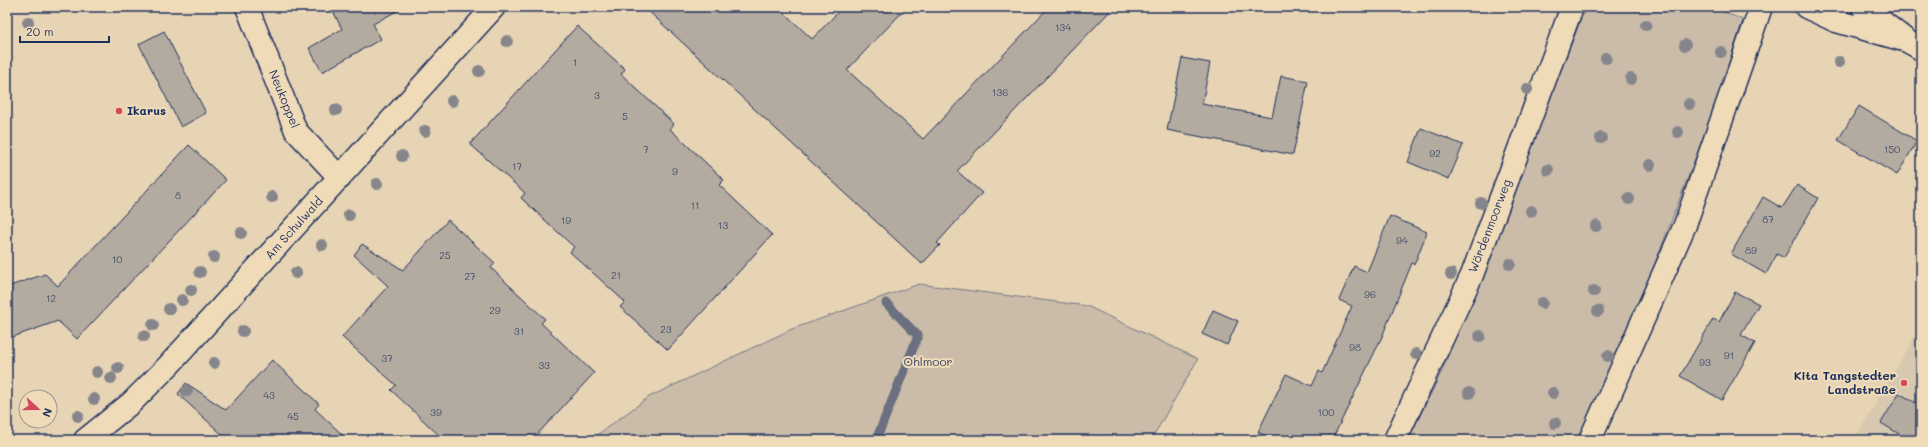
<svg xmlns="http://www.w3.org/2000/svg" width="1928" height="447" font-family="Mali,sans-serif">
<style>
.built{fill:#d8c8af}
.green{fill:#cabca9;stroke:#727684}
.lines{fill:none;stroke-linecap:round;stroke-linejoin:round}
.stream{stroke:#6b7080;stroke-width:9}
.building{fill:#b4aba0;stroke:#1b2f5e}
.minor-casing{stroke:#1b2f5e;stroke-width:25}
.tertiary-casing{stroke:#1b2f5e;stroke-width:25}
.minor{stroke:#f0dbb9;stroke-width:22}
.tertiary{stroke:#f0dbb9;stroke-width:22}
.tree{fill:#85858b}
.poi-dot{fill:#d1495b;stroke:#f0dbb9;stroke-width:1.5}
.labels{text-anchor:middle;stroke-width:4;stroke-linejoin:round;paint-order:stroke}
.number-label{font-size:10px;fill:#414e6e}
.street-label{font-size:12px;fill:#1b2f5e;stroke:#f0dbb9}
.poi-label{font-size:12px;font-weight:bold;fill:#1b2f5e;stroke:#f0dbb9;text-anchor:start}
.park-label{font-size:12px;fill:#354469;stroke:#f0dbb9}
</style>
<rect width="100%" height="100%" fill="#e7d4b5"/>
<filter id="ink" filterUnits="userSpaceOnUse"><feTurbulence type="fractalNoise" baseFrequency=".025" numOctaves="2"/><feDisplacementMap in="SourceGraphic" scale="8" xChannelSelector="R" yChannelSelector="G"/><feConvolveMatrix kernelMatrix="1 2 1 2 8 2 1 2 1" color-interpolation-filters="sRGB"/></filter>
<g filter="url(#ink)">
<path class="built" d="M1921,326V440H1854Z"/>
<path class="green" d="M1586,7H1712L1743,20L1711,117L1632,324L1579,440H1408L1442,371Z
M919,284L1087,306L1198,359L1151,440H590L649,397L792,329Z"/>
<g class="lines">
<path class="stream" d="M876,440L918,336L886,303"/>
</g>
<path class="building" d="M331,7H404L373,24L381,39L322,72L309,48L342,29Z
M644,7H778L812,39L843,7H907L847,70L923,139L1049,7H1114L957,171L982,193L937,243L940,245L922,264Z
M577,26L625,69L621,74L674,124L670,129L724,180L719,185L772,235L668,350L620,307L625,302L570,252L574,247L521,198L525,193L470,144Z
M164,31L206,113L181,127L139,44Z
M1182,58L1210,63L1202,104L1272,117L1281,76L1308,81L1293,155L1167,130Z
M1859,106L1917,141L1897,175L1838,140Z
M1421,128L1463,145L1449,179L1408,162Z
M189,145L226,180L77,339L58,321L7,339V287L45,274L58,286Z
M1797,185L1818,198L1784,258L1777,254L1766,274L1731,254L1763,197L1782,208Z
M1390,216L1427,232L1414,265L1412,263L1381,339L1332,440H1274L1258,432L1286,374L1312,386L1319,371L1322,373L1352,306L1339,300L1354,266L1367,272Z
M448,220L495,263L491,268L545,319L541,323L594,373L532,440H444L391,390L396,385L342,337L388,286L354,255L362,244L403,270Z
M1735,292L1759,304L1741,335L1755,343L1722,400L1680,376L1713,319L1719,322Z
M1213,310L1238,321L1227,345L1202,334Z
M272,360L319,404L315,409L348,440H228L178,394L186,383L226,410Z
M1899,393L1921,406V440H1909L1881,423Z"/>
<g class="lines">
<g class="minor-casing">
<path id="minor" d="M247,7L296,131L340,178
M1395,440L1472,275L1572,7
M1590,440L1685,225L1761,7"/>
</g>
<g class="tertiary-casing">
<path id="tertiary" d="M1806,7L1836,21L1907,41
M1863,7L1907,41L1921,49
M85,440L131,403L169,365L494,7"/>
</g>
<use href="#minor" class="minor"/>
<use href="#tertiary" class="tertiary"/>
</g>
<g class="tree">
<circle cx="28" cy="22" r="6"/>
<circle cx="1646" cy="25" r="6"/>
<circle cx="507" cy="41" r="6"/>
<circle cx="1685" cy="45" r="6"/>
<circle cx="1721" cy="52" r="6"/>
<circle cx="1606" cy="58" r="6"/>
<circle cx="1839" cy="62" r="6"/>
<circle cx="479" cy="71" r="6"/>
<circle cx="1631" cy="79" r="6"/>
<circle cx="1527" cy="89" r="6"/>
<circle cx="452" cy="101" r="6"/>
<circle cx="1689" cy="104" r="6"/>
<circle cx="336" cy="110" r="6"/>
<circle cx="425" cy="131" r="6"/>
<circle cx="1678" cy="132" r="6"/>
<circle cx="1601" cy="138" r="6"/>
<circle cx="402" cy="156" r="6"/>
<circle cx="1650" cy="165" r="6"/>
<circle cx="1548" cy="170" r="6"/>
<circle cx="377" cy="184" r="6"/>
<circle cx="272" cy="197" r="6"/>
<circle cx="1629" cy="199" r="6"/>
<circle cx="1481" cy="203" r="6"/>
<circle cx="1531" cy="211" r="6"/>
<circle cx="349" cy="215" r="6"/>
<circle cx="1596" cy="226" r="6"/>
<circle cx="241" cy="233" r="6"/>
<circle cx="322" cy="245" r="6"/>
<circle cx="214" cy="257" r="6"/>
<circle cx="1510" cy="264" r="6"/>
<circle cx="200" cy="272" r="6"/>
<circle cx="296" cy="273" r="6"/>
<circle cx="1451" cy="274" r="6"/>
<circle cx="191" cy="290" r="6"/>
<circle cx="1594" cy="291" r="6"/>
<circle cx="182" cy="300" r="6"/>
<circle cx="1542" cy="303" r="6"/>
<circle cx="169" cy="309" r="6"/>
<circle cx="1598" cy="311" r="6"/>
<circle cx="153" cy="325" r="6"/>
<circle cx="243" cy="331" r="6"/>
<circle cx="144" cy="336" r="6"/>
<circle cx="1480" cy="336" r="6"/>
<circle cx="1416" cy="354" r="6"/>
<circle cx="1608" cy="356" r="6"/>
<circle cx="214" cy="363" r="6"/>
<circle cx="118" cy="368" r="6"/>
<circle cx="97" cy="372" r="6"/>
<circle cx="111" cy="378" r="6"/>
<circle cx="187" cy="391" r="6"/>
<circle cx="1469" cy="393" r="6"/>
<circle cx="1553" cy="393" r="6"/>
<circle cx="94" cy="399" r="6"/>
<circle cx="78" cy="416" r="6"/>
<circle cx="1555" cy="423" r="6"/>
</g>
</g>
<g class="poi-dot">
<circle cx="119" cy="111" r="4"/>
<circle cx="1904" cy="383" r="4"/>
</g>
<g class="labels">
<g class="number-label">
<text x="1063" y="31">134</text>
<text x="575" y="66">1</text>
<text x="1000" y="96">136</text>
<text x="597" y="99">3</text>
<text x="625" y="120">5</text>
<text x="646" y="153">7</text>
<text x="1892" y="153">150</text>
<text x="1435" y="157">92</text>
<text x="517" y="170">17</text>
<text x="675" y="175">9</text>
<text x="178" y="199">8</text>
<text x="695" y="209">11</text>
<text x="1768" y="223">87</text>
<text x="566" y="224">19</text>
<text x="723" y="229">13</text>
<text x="1402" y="244">94</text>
<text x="1751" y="254">89</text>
<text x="445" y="259">25</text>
<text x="117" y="263">10</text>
<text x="616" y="279">21</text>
<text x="470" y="280">27</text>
<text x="1370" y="298">96</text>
<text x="51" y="302">12</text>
<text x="495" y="314">29</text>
<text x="666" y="333">23</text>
<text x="519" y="335">31</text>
<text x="1355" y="351">98</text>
<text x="1729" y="359">91</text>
<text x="387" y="362">37</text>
<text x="1705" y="366">93</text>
<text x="544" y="369">33</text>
<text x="269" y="399">43</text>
<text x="436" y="416">39</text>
<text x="1326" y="416">100</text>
<text x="293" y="420">45</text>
</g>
<g class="street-label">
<text transform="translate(284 99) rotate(68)" y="4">Neukoppel</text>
<text transform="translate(1490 226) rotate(-69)" y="4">Wördenmoorweg</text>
<text transform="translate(294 228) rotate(-48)" y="4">Am Schulwald</text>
</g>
<g class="poi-label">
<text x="127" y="115">Ikarus</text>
<text x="1896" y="380" text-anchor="end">Kita Tangstedter<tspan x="1896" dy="14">Landstraße</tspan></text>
</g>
<g class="park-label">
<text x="928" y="366">Ohlmoor</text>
</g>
</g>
<rect width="1928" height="447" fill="none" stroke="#f0dbb9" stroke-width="24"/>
<rect x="12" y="12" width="1904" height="423" fill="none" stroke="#1b2f5e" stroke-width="1.5" filter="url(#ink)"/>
<g transform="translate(38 409) rotate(111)"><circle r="19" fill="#f0dbb9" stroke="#9b9695"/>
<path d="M0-3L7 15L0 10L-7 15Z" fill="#d1495b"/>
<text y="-6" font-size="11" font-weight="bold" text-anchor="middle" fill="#1b2f5e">N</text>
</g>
<path d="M20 36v6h89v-6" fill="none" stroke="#1b2f5e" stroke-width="2"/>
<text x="26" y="36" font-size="12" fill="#1b2f5e" stroke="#f0dbb9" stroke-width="3" paint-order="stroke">20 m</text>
</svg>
